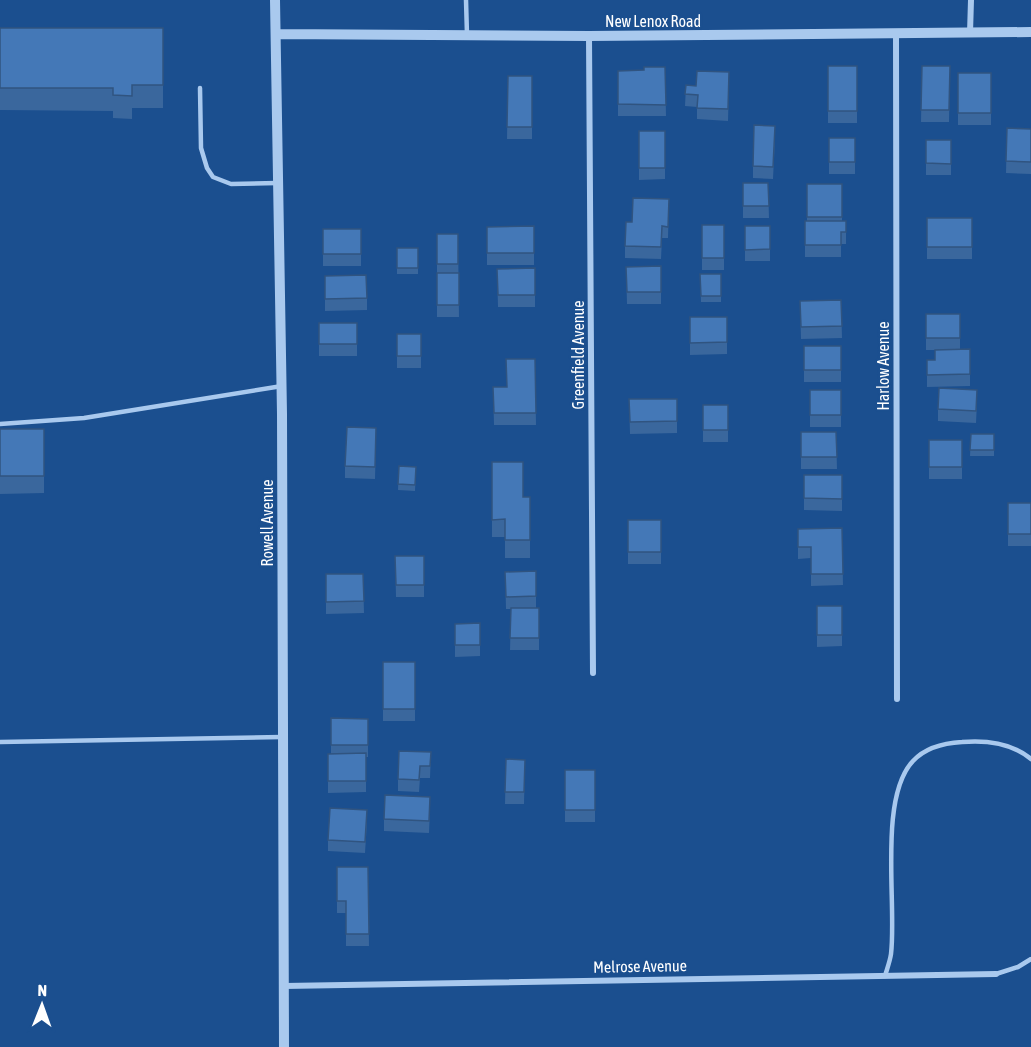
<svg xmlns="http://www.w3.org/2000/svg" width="1031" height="1047" font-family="'Asap Condensed',sans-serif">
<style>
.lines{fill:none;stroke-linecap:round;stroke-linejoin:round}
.service{stroke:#a9c9ee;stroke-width:4.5}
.minor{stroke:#a9c9ee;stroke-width:6}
.tertiary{stroke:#a9c9ee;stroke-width:10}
.wall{fill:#3a679d}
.building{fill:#4478b7;stroke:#305480;stroke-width:1.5}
.labels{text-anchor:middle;stroke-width:4.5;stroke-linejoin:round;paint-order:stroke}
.street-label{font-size:16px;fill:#fff;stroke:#1b4f8f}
</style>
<rect width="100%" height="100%" fill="#1b4f8f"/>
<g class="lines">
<path class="service" d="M466,0L467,35
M200,88L201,148L207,168L213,177L231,184L277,183
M0,424L84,418L282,386
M0,742L282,737
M996,974L1018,967L1031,959
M885,976C887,969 890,961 891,954C897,905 878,798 913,761C925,748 944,743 962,742C986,740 1012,743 1031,759"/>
<path class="minor" d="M970,33L971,0
M896,34L897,699
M589,36L593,673
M284,986L996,974"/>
<path class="tertiary" d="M275,0L282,414L284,1047
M276,34L589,36L1031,32"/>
</g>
<path class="wall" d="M0,28H163V108H132V119L113,118V111L0,110Z
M828,66H857V123H828Z
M922,66H950L949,122H921Z
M665,67L666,116H618V71L644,70Z
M958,73H991V125H958Z
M508,76H532V139H507Z
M729,84L728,121L697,119V107L685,106L686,85L696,86Z
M1007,128L1031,129V174L1006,173Z
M639,131H665V179L639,180Z
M775,138L773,179L753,178V166Z
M829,138H855V174H829Z
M926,140H951V175H926Z
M743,183H768L769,218H743Z
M807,184H842V221H846V244H841V257H805V221H807Z
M669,199L668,238H662L661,259L625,258V246L632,222Z
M927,218H972V259H927Z
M702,225H724V270H702Z
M534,226V265H487V227Z
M745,226H770V261H745Z
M323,229H361V266H323Z
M437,234H458L459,317H437Z
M397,248H418V274H397Z
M661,266V304H627L626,267Z
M535,268V307H498L497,269Z
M700,274H721V302H701Z
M325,276L367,298V310L325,311Z
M841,300L842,338L801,339L800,301Z
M926,314H960V349H970V386L927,387V360H935V350H926Z
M690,317H727V354L690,355Z
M319,323H357V356H319Z
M397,334H421V368H397Z
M804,346H841V382H804Z
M535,359L536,425H494L493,387H506Z
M810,390H841V427H810Z
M629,399H677V433L630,434Z
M977,402L976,423L938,421V409Z
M703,405H728V442H703Z
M0,429H44V493L0,494Z
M801,432H836L837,469H801Z
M971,434H994V456H970Z
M376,440L375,479L345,478V466Z
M929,440H962V479H929Z
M492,462L523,497H530V558H505V537H492Z
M399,466L416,467L415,491L398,490Z
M804,475H842V511L804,510Z
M1008,503H1031V546H1008Z
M628,520H661V564H628Z
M842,528L843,585L811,586V558L798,559V529Z
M395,556H424V597H396Z
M536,571V608H539V650H510L511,609H506L505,572Z
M326,574H363L364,613L326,614Z
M817,606H842V646L817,647Z
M480,623V656L455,657V624Z
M383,662H415V721H383Z
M331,718L368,719V757H366V792L328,793V754H331Z
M431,752L430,778H420L419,792L398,791V779Z
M506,759L525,760L524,804H505Z
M565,770H595V822H565Z
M430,809L429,833L384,831V819Z
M367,821L365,853L328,851V840Z
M337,867H368L369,946H346V913H337Z"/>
<path class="building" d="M0,28H163V85H132V96L113,95V88H0Z
M828,66H857V111H828Z
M922,66H950L949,110H921Z
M644,67H665L666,105L618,104V71L644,70Z
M697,71L729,72L728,109L697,108L698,95L685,94L686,85L696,86Z
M958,73H991V113H958Z
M508,76H532V127H507Z
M754,125L775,126L773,167L753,166Z
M1007,128L1031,129V162L1006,161Z
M639,131H665V168H639Z
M829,138H855V162H829Z
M926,140H951V164L926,163Z
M743,183H768L769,206H743Z
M807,184H842V217H807Z
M633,198L669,199L668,227L662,226L661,247L625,246L626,222H632Z
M927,218H972V247H927Z
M805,221H846V232H841V245H805Z
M702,225H724V258H702Z
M534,226V253H487V227Z
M745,226H770V249L745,250Z
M323,229H361V254H323Z
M437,234H458V264H437Z
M397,248H418V268H397Z
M661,266V292H627L626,267Z
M535,268V295H498L497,269Z
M437,273H459V305H437Z
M700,274H721V296H701Z
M366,275L367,298L325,299V276Z
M841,300L842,326L801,327L800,301Z
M926,314H960V338H926Z
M690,317H727V342L690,343Z
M319,323H357V344H319Z
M397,334H421V356H397Z
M804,346H841V370H804Z
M970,349V374L927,375V360H935V350Z
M506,359H535L536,413H494L493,387H507Z
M939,388L977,390L976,411L938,409Z
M810,390H841V415H810Z
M629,399H677V421L630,422Z
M703,405H728V430H703Z
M347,427L376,428L375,467L345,466Z
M0,429H44V476H0Z
M801,432H836L837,457H801Z
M971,434H994V450H970Z
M929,440H962V467H929Z
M492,462H523V497H530V540H505V519L492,520Z
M399,466L416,467L415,485L398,484Z
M804,475H842V499L804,498Z
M1008,503H1031V534H1008Z
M628,520H661V552H628Z
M842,528L843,574H811V547H798V529Z
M395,556H424V585H396Z
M536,571V596L506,597L505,572Z
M326,574H363L364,601L326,602Z
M817,606H842V635H817Z
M511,608H539V638H510Z
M480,623V645H455V624Z
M383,662H415V709H383Z
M331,718L368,719V745H331Z
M399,751L431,752L430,766H420L419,780L398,779Z
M366,753V781H328V754Z
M506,759L525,760L524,792H505Z
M565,770H595V810H565Z
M385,795L430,797L429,821L384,819Z
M330,808L367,810L365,842L328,840Z
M337,867H368L369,934H346V901H337Z"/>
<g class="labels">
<g class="street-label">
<text x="653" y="27">New Lenox Road</text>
<text transform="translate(578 355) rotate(-90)" y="6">Greenfield Avenue</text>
<text transform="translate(883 366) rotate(-90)" y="6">Harlow Avenue</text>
<text transform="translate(267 523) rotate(-90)" y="6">Rowell Avenue</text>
<text transform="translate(640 966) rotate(-1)" y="6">Melrose Avenue</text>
</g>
</g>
<g transform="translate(42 1005) rotate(1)" stroke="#1b4f8f" stroke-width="4.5" paint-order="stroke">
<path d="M0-4.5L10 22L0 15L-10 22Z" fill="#ffffff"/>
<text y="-9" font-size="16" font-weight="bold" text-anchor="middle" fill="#ffffff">N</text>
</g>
</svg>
